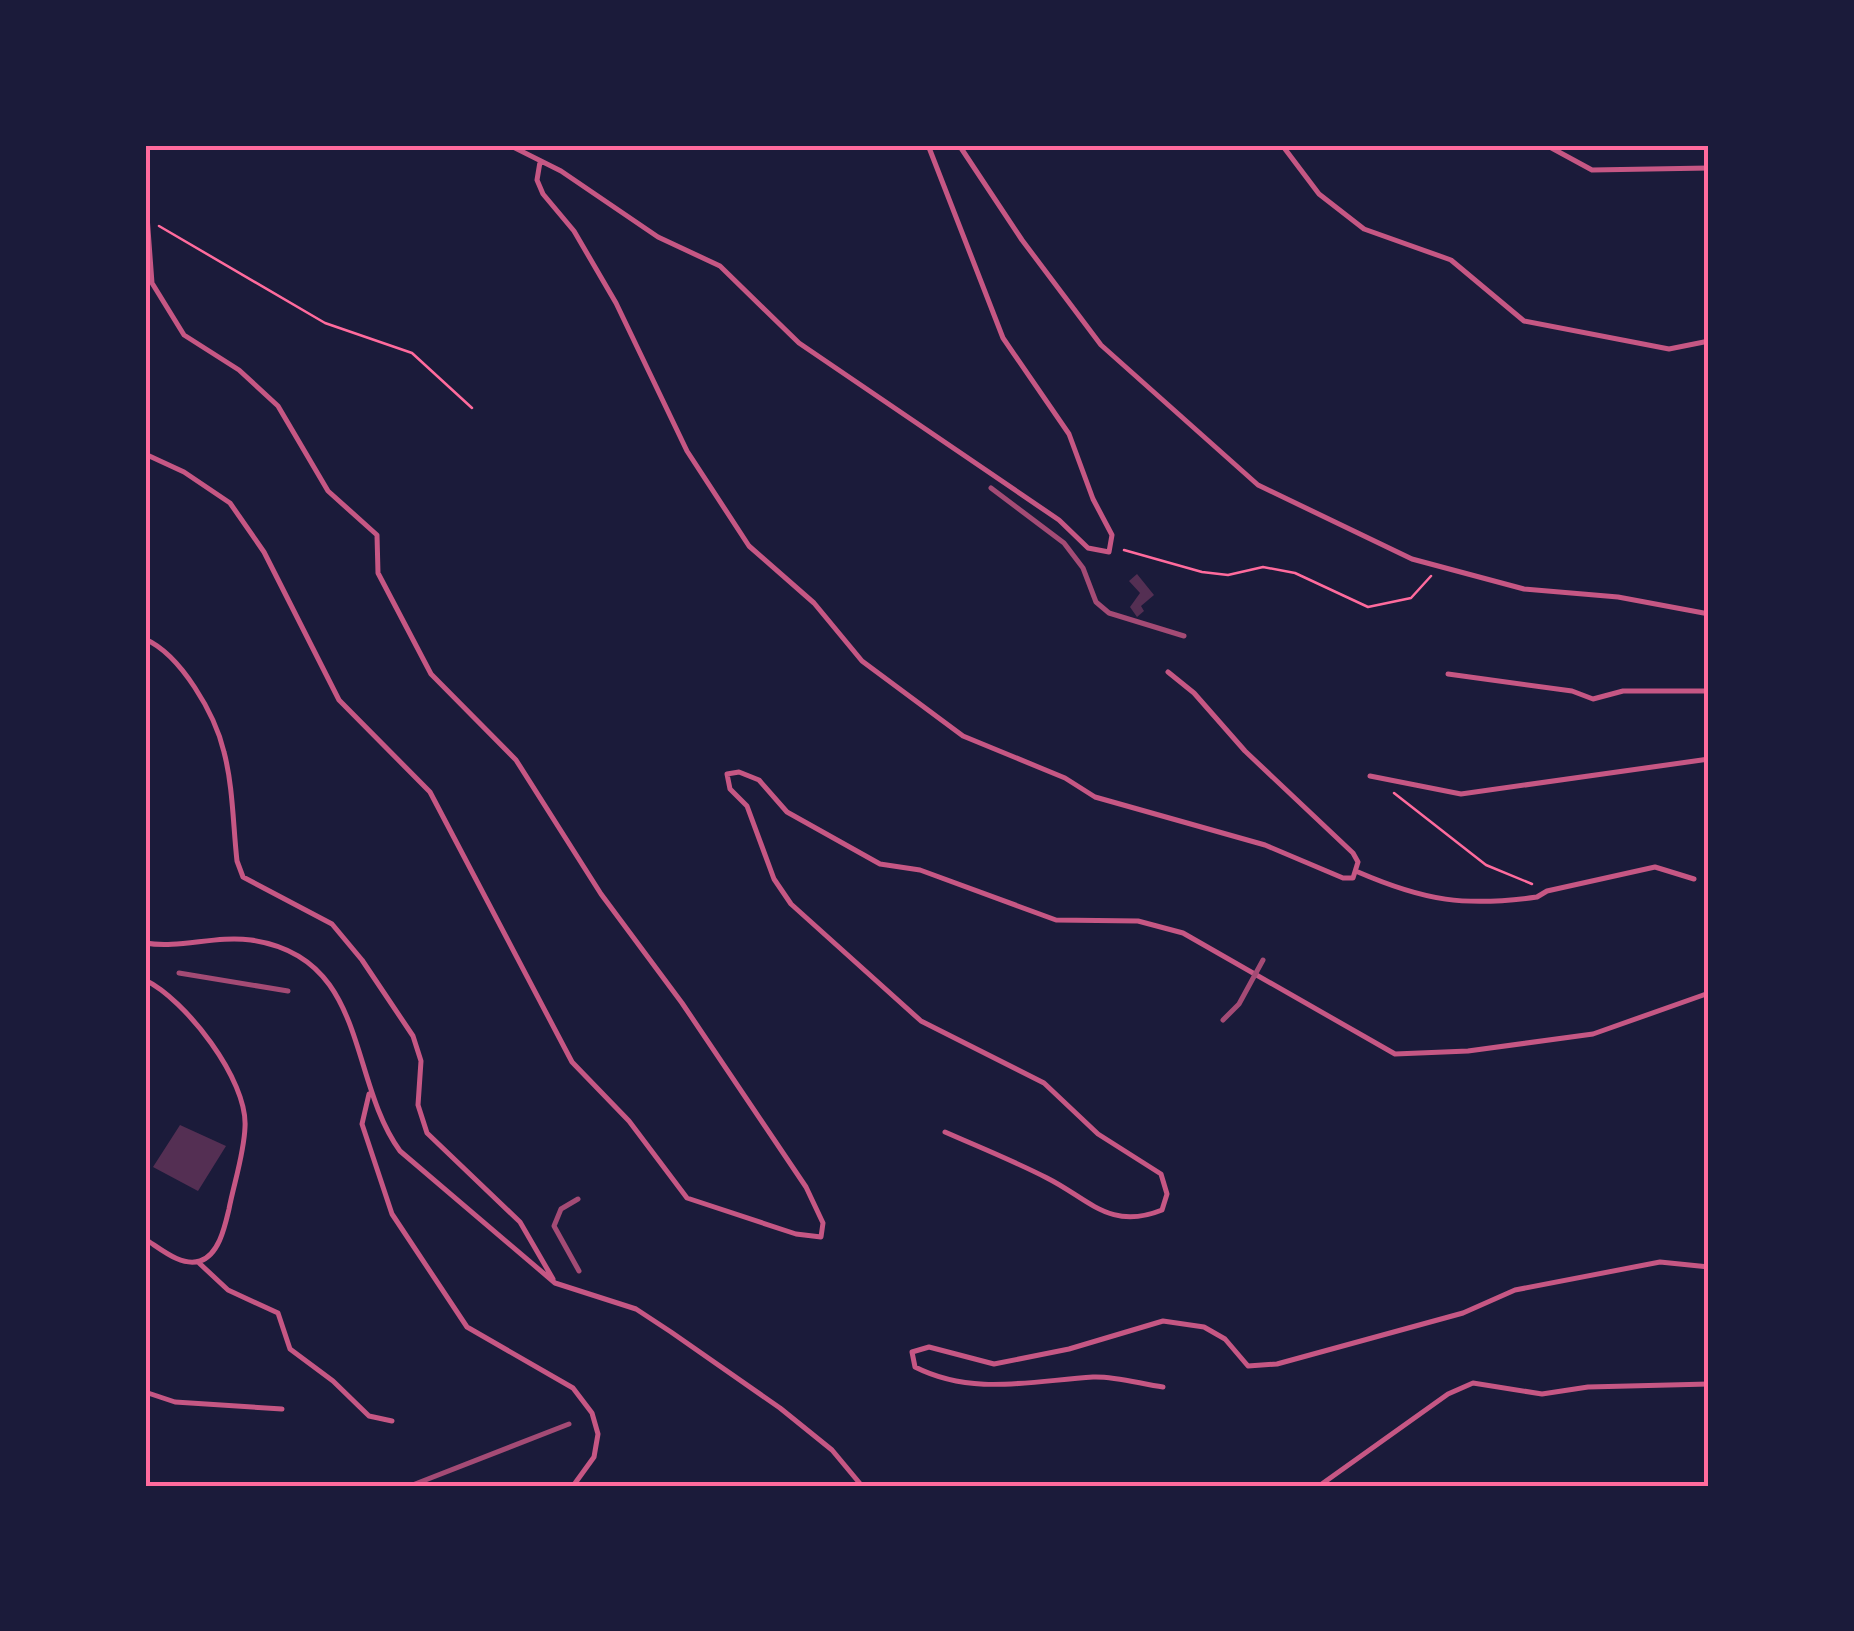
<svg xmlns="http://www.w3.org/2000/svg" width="1854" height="1631" font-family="'Fira Sans',sans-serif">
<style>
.building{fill:#542f53}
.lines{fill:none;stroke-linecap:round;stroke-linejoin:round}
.path{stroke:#ff6b9d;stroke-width:2.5}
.service{stroke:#c65784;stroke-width:5}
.rail{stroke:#a44b75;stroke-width:5}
.neatline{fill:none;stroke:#ff6b9d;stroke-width:4}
</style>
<rect width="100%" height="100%" fill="#1b1b3a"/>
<path class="building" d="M1137,574L1154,595L1141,606L1144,611L1137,617L1130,607L1140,593L1129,581Z
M180,1125L226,1146L198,1191L153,1167Z"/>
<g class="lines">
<path class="path" d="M159,226L325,323L412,353L472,408
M1124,550L1202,572L1228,575L1263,567L1295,573L1368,607L1411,598L1431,576
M1394,793L1486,865L1532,884"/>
<path class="service" d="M509,145L561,171L658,237L720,266L799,343L1059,520L1088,548L1109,552L1112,535L1093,499L1069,434L1003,338L928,145
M948,145L961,148L1022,240L1101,345L1258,485L1412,559L1524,589L1618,597L1709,614
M1282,145L1319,194L1364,229L1451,260L1524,321L1669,349L1709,341
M1546,145L1592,170L1709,168
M540,162L537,180L543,194L574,231L616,303L687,451L749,546L814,603L862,661L963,736L1065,778L1095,797L1265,845L1343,878H1353L1358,862L1353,853L1245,751L1194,693L1168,672
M145,189L152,283L184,335L239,370L278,406L328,491L377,535L378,573L431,674L516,760L601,894L682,1003L806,1187L823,1223L821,1237L796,1234L687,1198L629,1121L572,1062L430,792L339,700L264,552L230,503L184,472L145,454
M145,639C181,655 215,714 224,752C233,786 233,825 237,861L243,877L332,924L362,960L413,1036L421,1061L418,1105L427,1133L520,1222L553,1279
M1448,674L1572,691L1593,699L1623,691H1709
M1370,776L1461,794L1709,759
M1358,872C1425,901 1465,907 1537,897L1547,891L1655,867L1694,879
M145,943C180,949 215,935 251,940C369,957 347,1078 400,1151L555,1283L636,1309L671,1332L780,1408L832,1450L862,1486
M145,980C185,999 248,1080 245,1127C244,1154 234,1183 229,1209C225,1226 219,1255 200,1261C181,1267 161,1249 145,1239
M369,1094L362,1124L392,1214L467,1327L573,1388L592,1413L598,1434L594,1457L573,1486
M945,1132C979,1147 1014,1161 1047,1178C1089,1199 1110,1231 1162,1210L1167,1194L1161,1174L1098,1134L1044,1083L921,1021L791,904L774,879L747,806L730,789L727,774L739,772L759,780L787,812L880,864L920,870L1056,920L1138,921L1183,933L1395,1054L1468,1051L1593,1034L1709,993
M198,1262L228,1290L278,1313L290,1349L333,1381L369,1416L392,1421
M1163,1387C1141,1384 1115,1376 1093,1377C1031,1381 972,1396 915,1367L912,1352L929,1347L994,1364L1069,1349L1163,1321L1204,1327L1225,1339L1248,1366L1277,1364L1463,1313L1515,1290L1660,1262L1709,1267
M145,1392L175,1402L282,1409
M1319,1486L1448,1394L1473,1383L1542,1394L1588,1387L1709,1384"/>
<path class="rail" d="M991,488L1064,543L1083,568L1096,602L1109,613L1184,636
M179,973L288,991
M1223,1020L1239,1004L1263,960
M578,1199L561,1209L554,1226L579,1271
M410,1486L569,1424"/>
</g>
<rect width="1854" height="1631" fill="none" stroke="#1b1b3a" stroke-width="295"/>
<rect x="148" y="148" width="1558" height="1336" class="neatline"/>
</svg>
